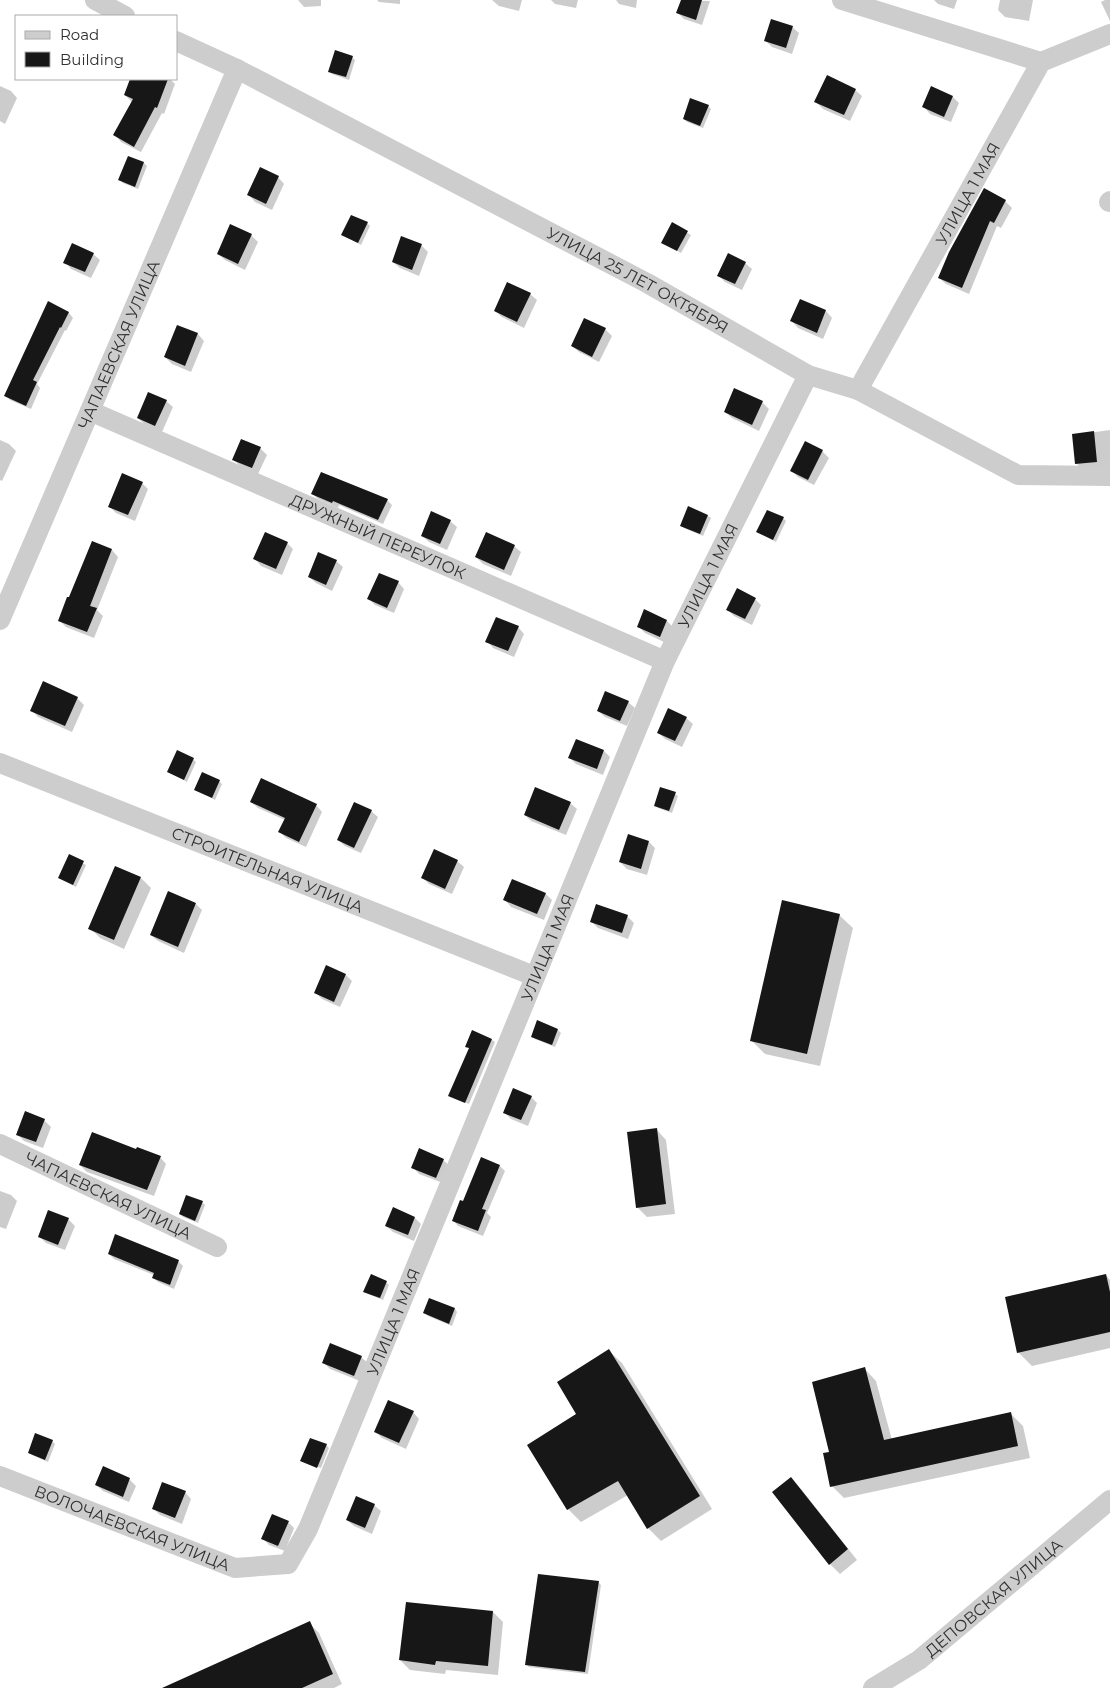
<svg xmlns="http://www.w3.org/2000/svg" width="1110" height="1688" font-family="Montserrat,sans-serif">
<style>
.shadow{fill:#0003}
.building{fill:#171717}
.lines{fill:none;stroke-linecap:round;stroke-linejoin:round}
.street{stroke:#cdcdcd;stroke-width:20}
.labels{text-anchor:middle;stroke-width:5;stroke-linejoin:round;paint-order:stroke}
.street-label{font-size:16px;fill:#303030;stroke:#fff}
</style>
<rect width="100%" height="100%" fill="#fff"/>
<path class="shadow" d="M298,0H321V6L304,7Z
M377,0H400V4L379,2Z
M492,0H522L519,11L499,6Z
M551,0H578L576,8L555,4Z
M616,0H637L636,8L619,4Z
M682,0L710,1L702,25L684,19L678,13Z
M934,0H957L954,9L938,4Z
M1000,0H1033L1029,21L1005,17L998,10Z
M1105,0H1110V21L1101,2Z
M792,27L799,33L792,54L772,47L766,41Z
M352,57L355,60L349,80L332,74L329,71Z
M132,79H170L175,84L164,114L162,113L141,152L121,142L115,135L132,102L125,95Z
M0,86L11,91L17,98L5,124L0,121Z
M855,90L862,96L850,121L823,109L816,102Z
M953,97L959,103L951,122L930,114L924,107Z
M708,106L711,109L703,128L687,122L684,119Z
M129,158L144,163L147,166L138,189L123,183L120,180Z
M278,177L284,184L272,210L255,202L249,195Z
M1005,201L1012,208L1001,228L997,226L969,294L946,284L939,278Z
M367,223L370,226L361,245L343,235Z
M672,224L691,235L681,253L662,242Z
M251,235L258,242L245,270L225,260L218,254Z
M421,245L428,252L419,276L400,268L393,262Z
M93,254L100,260L91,278L71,269L65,262Z
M745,263L752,269L742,290L725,282L718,275Z
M530,294L537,300L524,328L502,317L495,311Z
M801,300L826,311L832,318L823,339L798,328L792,321Z
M48,303L69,313L73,318L66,331L65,330L37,384L40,388L31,409L10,400L6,396Z
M178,326L198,334L204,341L191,372L172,364L165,357Z
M605,329L612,336L599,362L579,352L572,346Z
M166,401L173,407L162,432L145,425L138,418Z
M762,402L769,409L759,431L732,418L725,412Z
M1110,430V467L1083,470L1076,463L1073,435Z
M0,440L9,444L16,451L2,481L0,480Z
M260,448L267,455L258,474L240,466L234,460Z
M822,451L829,458L814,485L798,477L791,470Z
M142,483L148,489L135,521L116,513L109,506Z
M313,494L387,500L392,505L383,524L339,505L338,508L318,499Z
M689,508L708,516L711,518L703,536L684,528L681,526Z
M783,518L786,521L776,542L758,532Z
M450,521L457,527L447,550L429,542L422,536Z
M92,542L112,550L118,557L97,610L103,616L94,638L66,627L59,620L70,599Z
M287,543L293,549L282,575L261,566L255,559Z
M514,546L521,552L511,576L483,564L476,557Z
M336,561L343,567L332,591L316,583L309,577Z
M398,582L404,589L394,613L375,605L369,599Z
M755,599L761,605L752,625L734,616L728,610Z
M645,611L667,621L673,627L666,643L645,633L638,626Z
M518,627L524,634L514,657L493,648L487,641Z
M77,698L84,705L72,732L38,717L32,710Z
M628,702L635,708L627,726L605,717L598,711Z
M686,718L693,724L682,747L665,739L658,732Z
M604,751L610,757L603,775L576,764L570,758Z
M193,759L196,762L187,782L169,772Z
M219,781L222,784L215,800L196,789Z
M675,794L678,796L672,813L658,808L655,805Z
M251,802L316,805L322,812L306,847L286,838L280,832L285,820L258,808Z
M570,803L577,809L566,835L531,821L525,815Z
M371,811L378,817L361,853L345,846L338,840Z
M649,842L655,848L647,875L627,869L620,862Z
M69,856L86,865L76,887L59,878Z
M457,861L464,867L452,894L429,884L422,877Z
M141,878L151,888L124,949L100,938L90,928Z
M546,894L552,900L544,920L511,907L505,900Z
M196,904L202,910L184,953L158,941L151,935Z
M839,915L853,928L820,1066L765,1054L751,1040Z
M627,916L634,923L628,939L598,928L591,921Z
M346,975L352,981L340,1007L322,999L315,992Z
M538,1022L558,1030L561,1033L555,1047L535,1039L532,1036Z
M492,1040L495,1042L469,1104L451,1096V1098L450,1096L470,1049L467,1046Z
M531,1097L537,1103L528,1126L511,1119L504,1112Z
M44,1120L51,1127L43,1148L24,1141L17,1134Z
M656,1129L666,1140L675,1214L647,1217L637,1207Z
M137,1151L160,1157L166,1164L154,1196L87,1172L80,1165Z
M443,1160L450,1166L443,1183L419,1174L413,1167Z
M500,1166L505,1171L487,1213L491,1217L483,1236L458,1226L453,1220L464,1202Z
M0,1191L11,1195L17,1201L6,1229L0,1227Z
M202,1202L205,1205L198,1223L183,1217L180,1214Z
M415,1218L421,1224L414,1241L393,1232L386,1226Z
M68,1219L75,1226L65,1250L46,1243L40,1237Z
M116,1236L178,1261L183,1266L174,1289L158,1282L153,1278L154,1275L114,1259L109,1254Z
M1106,1275L1110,1280V1348L1032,1366L1018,1352Z
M386,1282L389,1285L383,1300L368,1294L365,1291Z
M430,1299L455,1309L457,1312L452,1326L428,1316L425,1313Z
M609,1351L622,1363L712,1509L661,1541L648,1528L628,1495L581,1522L568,1509L529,1445L578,1415Z
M361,1357L368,1363L360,1381L330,1369L323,1362Z
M864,1368L876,1381L892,1440L1011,1414L1023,1426L1030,1458L844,1498L832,1486L830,1453Z
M413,1412L419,1419L406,1449L382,1438L376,1432Z
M52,1441L55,1444L48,1462L32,1455L29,1452Z
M326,1445L329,1448L321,1468L301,1461Z
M129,1479L136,1486L129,1502L103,1491L96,1485Z
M791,1479L801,1489L857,1560L840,1574L830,1564Z
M185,1492L191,1499L182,1524L160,1515L153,1508Z
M374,1505L381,1511L372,1534L354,1526L347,1520Z
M288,1522L294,1528L285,1551L269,1545L263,1538Z
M598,1582L601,1585L588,1674L529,1667L526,1664Z
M493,1612L503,1622L498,1675L446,1670L445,1674L410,1670L400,1660Z
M309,1623L319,1633L342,1684L334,1688H165Z"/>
<path class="building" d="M681,0H702L696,20L676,13Z
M771,19L793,26L786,48L764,41Z
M335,50L353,56L346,77L328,72Z
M827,75L856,89L844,115L814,102Z
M130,79H168L157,108L155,107L134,147L113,135L133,99L124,95Z
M931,86L953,96L944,117L922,107Z
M690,98L709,105L700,126L683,119Z
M128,156L144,162L135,187L118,180Z
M260,167L279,176L266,204L247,195Z
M984,188L1006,200L994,223L990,221L962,288L938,278L949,252Z
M351,215L368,222L358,243L341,235Z
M672,222L688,231L677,251L661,243Z
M230,224L252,234L238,264L217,254Z
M401,236L422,244L412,270L392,262Z
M72,243L94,253L85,272L63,263Z
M728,253L746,262L735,284L717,276Z
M507,282L531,293L517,322L494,311Z
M800,299L826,310L817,333L790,321Z
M48,301L69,312L61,328L60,327L33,380L37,382L26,406L4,396Z
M584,318L606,328L592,357L571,346Z
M177,325L198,333L185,366L164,357Z
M734,388L763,401L752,425L724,412Z
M148,392L167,400L155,426L137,418Z
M1094,431L1097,462L1075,464L1072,434Z
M241,439L261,447L252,468L232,460Z
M805,441L823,450L808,480L790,471Z
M321,472L388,499L378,520L333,501L332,503L311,494Z
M122,473L143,482L128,515L108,507Z
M688,506L708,515L700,534L680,526Z
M767,510L784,517L773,540L756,532Z
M431,511L451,520L440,544L421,536Z
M265,532L288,542L276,569L253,559Z
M486,532L515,545L504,570L475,557Z
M92,541L112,549L90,606L97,608L87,632L58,621L67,597H69Z
M318,552L337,560L326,585L308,577Z
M379,573L399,581L387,608L367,599Z
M737,588L756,598L745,619L726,610Z
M644,609L667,620L660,637L637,627Z
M496,617L519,626L508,651L485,642Z
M43,681L78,697L65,726L30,711Z
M605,691L629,701L620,721L597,711Z
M668,708L687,717L675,741L657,733Z
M576,739L604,750L597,769L568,758Z
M177,750L194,758L184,780L167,772Z
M202,772L220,780L212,798L194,790Z
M261,778L317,804L299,842L278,832L285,818L250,802Z
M535,787L571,802L559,830L524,815Z
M660,787L676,792L669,811L654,806Z
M354,802L372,810L354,848L337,840Z
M628,834L649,841L641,869L619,862Z
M434,849L458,860L445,889L421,878Z
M69,854L84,861L73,885L58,878Z
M115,866L141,877L114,940L88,929Z
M512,879L546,893L537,914L503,900Z
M168,891L196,903L178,947L150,935Z
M782,900L840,914L807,1054L750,1041Z
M596,904L628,915L622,933L590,922Z
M326,965L346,974L334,1002L314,993Z
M537,1020L558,1029L552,1045L531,1037Z
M472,1030L492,1039L465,1103L448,1096L469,1048L465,1047Z
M513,1088L532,1096L521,1120L503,1113Z
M25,1111L45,1119L36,1142L16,1135Z
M657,1128L666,1204L636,1208L627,1132Z
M92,1132L136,1149L137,1147L161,1156L147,1190L79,1165Z
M419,1148L444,1159L436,1178L411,1168Z
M481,1157L500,1165L482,1209L486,1210L478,1231L452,1221L460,1200L463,1201Z
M186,1195L203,1201L195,1221L179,1214Z
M393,1207L415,1217L408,1235L385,1226Z
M48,1210L69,1218L58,1245L38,1237Z
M115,1234L179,1260L170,1285L152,1278L154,1273L108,1254Z
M371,1274L387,1281L380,1298L363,1292Z
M1106,1274L1110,1292V1332L1017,1353L1005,1297Z
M429,1298L455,1308L449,1324L423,1313Z
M330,1343L362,1356L354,1376L322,1363Z
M609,1349L700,1496L647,1529L618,1481L567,1510L527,1445L576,1414L557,1382Z
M865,1367L884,1440L1011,1412L1018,1446L830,1487L823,1453L829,1452L812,1382Z
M388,1400L414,1411L399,1443L374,1432Z
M35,1433L53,1440L45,1460L28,1453Z
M310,1438L327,1444L317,1468L300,1461Z
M103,1466L130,1478L123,1497L95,1485Z
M791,1477L848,1549L829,1565L772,1492Z
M162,1482L186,1491L175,1518L152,1509Z
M356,1496L375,1504L365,1528L346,1520Z
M272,1514L289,1521L278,1546L261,1539Z
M538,1574L599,1581L585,1672L525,1665Z
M406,1602L493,1611L488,1666L436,1661L435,1665L399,1660Z
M310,1621L333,1674L302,1688H162Z"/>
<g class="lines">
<g class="street">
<path d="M95,0L125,16"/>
<path d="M842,0L1041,62"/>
<path id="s1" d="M176,41L237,69L647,283L808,375L858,390L1018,475L1110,476"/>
<path d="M1109,202L1110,201"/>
<path id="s2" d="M858,390L1041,62L1110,34"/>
<path id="s3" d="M90,411L665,661"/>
<path id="s4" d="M0,620L237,69"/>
<path id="s5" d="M0,763L534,976"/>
<path id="s6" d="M0,1144L217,1247"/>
<path id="s7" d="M0,1476L235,1568L288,1564L308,1529L665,661L808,375"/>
<path id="s8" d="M873,1688L919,1660L1110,1500"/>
</g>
</g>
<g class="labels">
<g class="street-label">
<text dy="6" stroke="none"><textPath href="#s2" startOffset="225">УЛИЦА 1 МАЯ</textPath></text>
<text dy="6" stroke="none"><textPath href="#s1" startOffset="520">УЛИЦА 25 ЛЕТ ОКТЯБРЯ</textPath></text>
<text dy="6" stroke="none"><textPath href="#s4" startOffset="300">ЧАПАЕВСКАЯ УЛИЦА</textPath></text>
<text dy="6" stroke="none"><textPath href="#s3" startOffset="314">ДРУЖНЫЙ ПЕРЕУЛОК</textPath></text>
<text dy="6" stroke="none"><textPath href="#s7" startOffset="1380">УЛИЦА 1 МАЯ</textPath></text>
<text dy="6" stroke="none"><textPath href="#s5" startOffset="288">СТРОИТЕЛЬНАЯ УЛИЦА</textPath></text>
<text dy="6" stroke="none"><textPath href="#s7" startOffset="975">УЛИЦА 1 МАЯ</textPath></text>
<text dy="6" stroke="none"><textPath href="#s6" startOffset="120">ЧАПАЕВСКАЯ УЛИЦА</textPath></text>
<text dy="6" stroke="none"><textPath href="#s7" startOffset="570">УЛИЦА 1 МАЯ</textPath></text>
<text dy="6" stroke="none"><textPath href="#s7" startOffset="142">ВОЛОЧАЕВСКАЯ УЛИЦА</textPath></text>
<text dy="6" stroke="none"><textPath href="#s8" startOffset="151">ДЕПОВСКАЯ УЛИЦА</textPath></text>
</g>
</g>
<rect x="15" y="15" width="162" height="65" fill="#ffffff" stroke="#acacac"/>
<rect x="25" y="31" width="25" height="8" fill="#cdcdcd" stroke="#acacac"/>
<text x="60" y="40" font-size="15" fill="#303030">Road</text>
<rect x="25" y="52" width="25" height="15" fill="#171717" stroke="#acacac"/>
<text x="60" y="65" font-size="15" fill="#303030">Building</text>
</svg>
